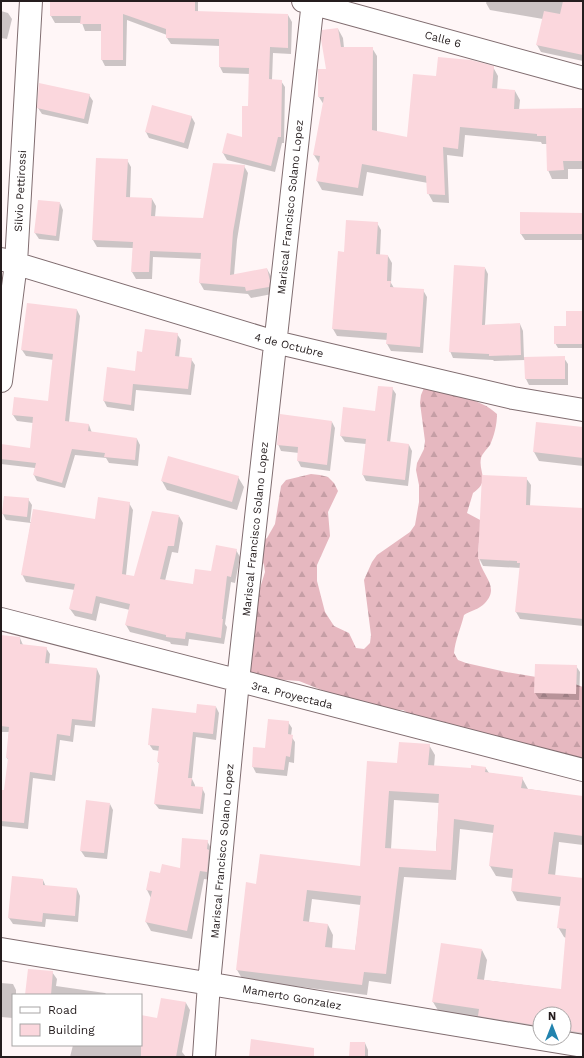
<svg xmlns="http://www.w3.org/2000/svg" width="584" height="1058" font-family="'Work Sans',sans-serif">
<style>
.forest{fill:url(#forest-firs)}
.shadow{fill:#0003;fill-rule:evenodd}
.building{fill:#fbd7dd;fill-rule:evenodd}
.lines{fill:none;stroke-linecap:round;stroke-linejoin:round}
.minor-casing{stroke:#806d70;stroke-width:24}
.minor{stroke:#fff;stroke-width:22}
.labels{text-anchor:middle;stroke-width:3.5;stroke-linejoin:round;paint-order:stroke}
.street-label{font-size:11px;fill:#251d1e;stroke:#fff}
</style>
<defs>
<pattern id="forest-firs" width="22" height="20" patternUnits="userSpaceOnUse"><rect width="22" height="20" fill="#e6b8c0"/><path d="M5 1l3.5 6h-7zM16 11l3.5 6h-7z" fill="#c59ea5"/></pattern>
</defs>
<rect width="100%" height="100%" fill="#fff6f7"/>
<path class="forest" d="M424,388C447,393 481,398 497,414C497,425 494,436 490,445C487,449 482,454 481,458C478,473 491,480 473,493L467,513L482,521C481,533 477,546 479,558C480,574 501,586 485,603C480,609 470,611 464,615C461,628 455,640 454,653L458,660L466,663L506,672L572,683L583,687V758H575L568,755L544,750L410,714L403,710L378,709L362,706L299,681L245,677L255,604L265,572L264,565L258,551L260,543L267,538L275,524L281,486L286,480L311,474L320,475L328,477L334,483L338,491L328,512L330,536L317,565V581L325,612L334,626L349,633L356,648L364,649L370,643L371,635L364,580L372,562L377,555L410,532L415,525L419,502V485L416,470L417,463L424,449L425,441L420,403L421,395Z"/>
<path class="shadow" d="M51,1H198V12L288,15L292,22L291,54L273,53L272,80L281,81L285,87L284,143H282L275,172L227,160L223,153L242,138L249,107L250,74L223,73L220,67V46L171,44L167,38V35L127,20L126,66H105L102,60V31H85L82,23H55L51,16Z
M487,1H583V61L541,52L537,45L543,19L490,10L486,3Z
M1,11L8,13L12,19L7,39L1,38Z
M338,29L343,38L344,48H372L377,56V132L408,138L437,77L493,67L498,76L497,90L515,91L520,100L519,110L583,109V169H568V179H552L548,170L547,144H542L541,142L465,135L463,157L447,155L449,203L433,202L428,193V183L367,172L363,196L322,190L317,181L320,163H319L314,155L324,105L319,97Z
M89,95L93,101L88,124L42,114L38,108Z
M191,116L195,123L188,149L149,138L146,132Z
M127,160L131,167L130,198L152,199L156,206L155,217L204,219L244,166L248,173L237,240L234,275L267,269L271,276L272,294L251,298L248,294L204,290L200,283L202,259L153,257L152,279H136L132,272L133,248L97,247L93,240Z
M60,203L63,210L59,241L39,239L35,233Z
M583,214V240H525L521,234Z
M377,223L381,230L380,255L388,256L392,263L391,283L394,288L423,290L427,297L423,353L391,351L387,344L388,340L337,336L333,329L345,253Z
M485,268L488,274L485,325L520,324L523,331L524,358H564L568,364V385H529L526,379L525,360L494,361L493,360L453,358L450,351Z
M28,304L77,310L80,316L69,422L89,425L92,433L137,439L140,445L138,466L109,463L106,458L75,455L65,488L37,481L34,475L35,468L1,464V445L31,449L33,423L17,421L13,415L49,402L54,360L26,356L22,350Z
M583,312V348H558L555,343Z
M177,334L181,340L179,358L191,359L195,365L191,395L136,390L134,411L107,407L104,401L108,369L136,372L142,353Z
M392,388L396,394L390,443L409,445L412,451L408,486L366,481L363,475L366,444L345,442L341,436L376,412Z
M332,422L335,428L330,471L301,467L298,461L299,453L281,451L278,444Z
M583,428V466L539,461L534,452Z
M238,477L244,487L237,510L167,490L162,481Z
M526,478L531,485L530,506L583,509V626L520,619L516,612L521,568L483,566L479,558Z
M4,497L28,499L32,505L30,522H32L95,520L129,503L133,510L126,575L134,577L179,516L183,523L178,553L172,552L165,581L194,585L211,572L236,550L240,557L235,583L231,582L225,624L227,627L224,644L189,639L188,646L171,644L170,642L130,632L126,625L130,610L100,603L96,621L75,616L70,609L75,590L26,582L22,574L31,523L6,520L3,514Z
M1,636L20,638L23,645L46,648L50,654L49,664L97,669L100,676L95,727L75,725L73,742L60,740L55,781L33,778L28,829L1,826V791H5L9,761L7,758L9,732H1Z
M576,666L580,672L579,700L539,699L535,693Z
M216,707L219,713L216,740L196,737L192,779L195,785V787L202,788L205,794L203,814L159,809L155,804L160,765L158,762L160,751L153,750L149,744Z
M288,722L292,728L291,736L295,742L294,763L289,762L287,776L256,773L253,767Z
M429,745L435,755L434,767L472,769L485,767L489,773L522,778L528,789L583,797V845L559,842L555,876L583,879V1042L564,1038V1014H540V1034L439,1012L433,1002L482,950L487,960L484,980L562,990L566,938L564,937L558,927L561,906L517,901L512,891L513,878L496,876L490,866L494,833L460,829L456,880L404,877L391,984L369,981L367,995L243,980L237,970L257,885L361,867L398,765ZM394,800L439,803L436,852L391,849ZM312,899L361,905L355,951L332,949L333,935L328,925L309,922Z
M110,804L113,810L107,859L85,857L81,851Z
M207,841L212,850V880L204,879L192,939L151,931L146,922L151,898L147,890L150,872L161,874L181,869Z
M43,880L46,887L77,889L80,896L78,922L46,919L45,927L13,924L9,918Z
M52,972L57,979L56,986L105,993L107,995H26Z
M1,983L13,984L16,990V995H13V1018L1,1017Z
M162,999L186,1003L190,1010L182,1052L186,1057H70L73,1045H141V1016L158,1019Z
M365,1043L368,1050V1057H350Z"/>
<path class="building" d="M50,1H195V11L288,14V48L270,47L269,79L282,80L281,137H278L271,166L222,153L227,133L242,137V106H248L249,68L219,67V39L166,38V29L123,14V60H101V24H80L81,16H50Z
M563,1H583V55L536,45L544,11L560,14Z
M338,28L341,47H373L372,130L407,137L413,74L436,76L438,57L471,60L494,66L492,88L515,90L514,109L583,108V161H563L564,170L547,171L546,136H537V134L460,127L458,149L443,147L445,195L427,194L426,176L362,164L358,188L316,181L320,156L313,155L324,97H318V69H326L321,39L322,30Z
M39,83L90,94L84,119L37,108Z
M152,105L192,116L184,143L145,132Z
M96,158L128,159L126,197L152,198L151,216L203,218L213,163L245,165L233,232L230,275L267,268L270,281L269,287L246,291L245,287L199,283L201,253L150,251L149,272H131L133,242L92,240Z
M38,200L60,202L56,236L34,233Z
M520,212L583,213V234H520Z
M346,220L378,222L376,254L388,255L387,281H391L390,287L424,289L420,347L386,344L387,333L332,329L338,251L344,252Z
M454,265L485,267L482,325L520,323L521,355L489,356V354L449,352Z
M27,303L77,309L65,421L89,424L88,431L137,438L135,460L104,457L105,453L72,449L62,483L33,475L36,463L1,459V444L30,448L33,417L12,415L14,397L48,401L53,354L21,350Z
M566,311H583V344H554V326H566Z
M145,329L178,333L175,356L192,358L188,389L133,384L131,405L103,401L107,367L135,371L137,351L142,352Z
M565,356V379H525L524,357Z
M378,386L393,387L387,441L409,444L405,480L362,475L366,439L340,436L343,407L375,411Z
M280,414L332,421L327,465L297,461L298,447L277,445Z
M536,422L583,427V458L533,452Z
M168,456L239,476L232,502L161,481Z
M482,475L527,477L526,505L583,508V619L515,612L520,563H517V561L478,559Z
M4,496L29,498L27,517L2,514Z
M98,497L130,502L122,574L134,576L152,511L179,515L174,546H168L160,579L193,584L195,569L211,571L216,545L237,549L231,577L227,576L222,619H223L221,638L186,632L185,639L166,637V635L125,625L130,604L96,596L92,614L69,609L75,584L21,575L33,509L95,519Z
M1,635L20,637V644L47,647L45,663L97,668L92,721L72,719L70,736L57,734L52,775L30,772L24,823L1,821V790H4L8,758H6L9,727L1,726Z
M535,664L577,665L576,694L534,693Z
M197,704L216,706L213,734L193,732L188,778H192L191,786L203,787L200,809L154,804L159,762H157L159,746L148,745L152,708L196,713Z
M268,719L289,721L288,734L293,735L290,757L286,756L284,770L252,767L253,747L265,748Z
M399,742L430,744L428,765L471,768V765L486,767L485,772L523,777L521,788L583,796V836L554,832L548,874L583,878V1033L564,1030V1014H540V1026L478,1016L479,1009L432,1002L441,943L482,949L477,979L561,989L566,929L557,928L561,897L511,891L513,869L489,866L494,825L454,819L451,870L399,867L386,974L364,972L362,985L236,970L246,882L256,884L260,854L360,866L367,761L397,763ZM389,791L439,794L436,851L385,848ZM307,890L361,896L355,950L325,947L328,924L303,921Z
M86,800L110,803L104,853L80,851Z
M182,838L208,840L207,849L209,850L207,872L200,871L187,931L145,922L152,891L146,890L150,871L160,873L162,864L180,868Z
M12,876L43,879V885L77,888L75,916L43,913L42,922L8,918Z
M28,969L53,971L51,995H25Z
M161,998L186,1002L176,1057H141V1015L157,1018Z
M251,1039L314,1048V1057H249Z
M350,1042H365V1057H349Z"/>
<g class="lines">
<g class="minor-casing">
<path id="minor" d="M303,1L583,78
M1,259L275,342L513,398L583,410
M1,381L16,263L31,1
M1,619L583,770
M1,949L583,1046
M204,1057L209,983L238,681L313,1"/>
</g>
<use href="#minor" class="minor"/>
</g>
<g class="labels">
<g class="street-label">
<text transform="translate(443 39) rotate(15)" y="4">Calle 6</text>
<text transform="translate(20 191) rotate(-87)" y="4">Silvio Pettirossi</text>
<text transform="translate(290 207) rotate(-84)" y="4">Mariscal Francisco Solano Lopez</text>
<text transform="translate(289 345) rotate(14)" y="4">4 de Octubre</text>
<text transform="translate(255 529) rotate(-84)" y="4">Mariscal Francisco Solano Lopez</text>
<text transform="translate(292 695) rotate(14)" y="4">3ra. Proyectada</text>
<text transform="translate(222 851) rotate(-85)" y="4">Mariscal Francisco Solano Lopez</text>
<text transform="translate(292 997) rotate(10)" y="4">Mamerto Gonzalez</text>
</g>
</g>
<rect width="584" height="1058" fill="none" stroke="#251d1e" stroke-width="4"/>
<rect x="12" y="994" width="130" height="52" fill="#ffffff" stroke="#a8a5a5"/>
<rect x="20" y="1007" width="20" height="6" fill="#ffffff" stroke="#a8a5a5"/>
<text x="48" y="1014" font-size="12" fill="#251d1e">Road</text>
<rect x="20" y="1024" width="20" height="12" fill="#fbd7dd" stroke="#a8a5a5"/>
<text x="48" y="1034" font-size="12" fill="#251d1e">Building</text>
<g transform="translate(552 1026)"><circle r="19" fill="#ffffff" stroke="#a8a5a5"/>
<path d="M0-3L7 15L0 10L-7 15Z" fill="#2283ae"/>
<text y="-6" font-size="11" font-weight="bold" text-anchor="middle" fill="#251d1e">N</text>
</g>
</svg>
